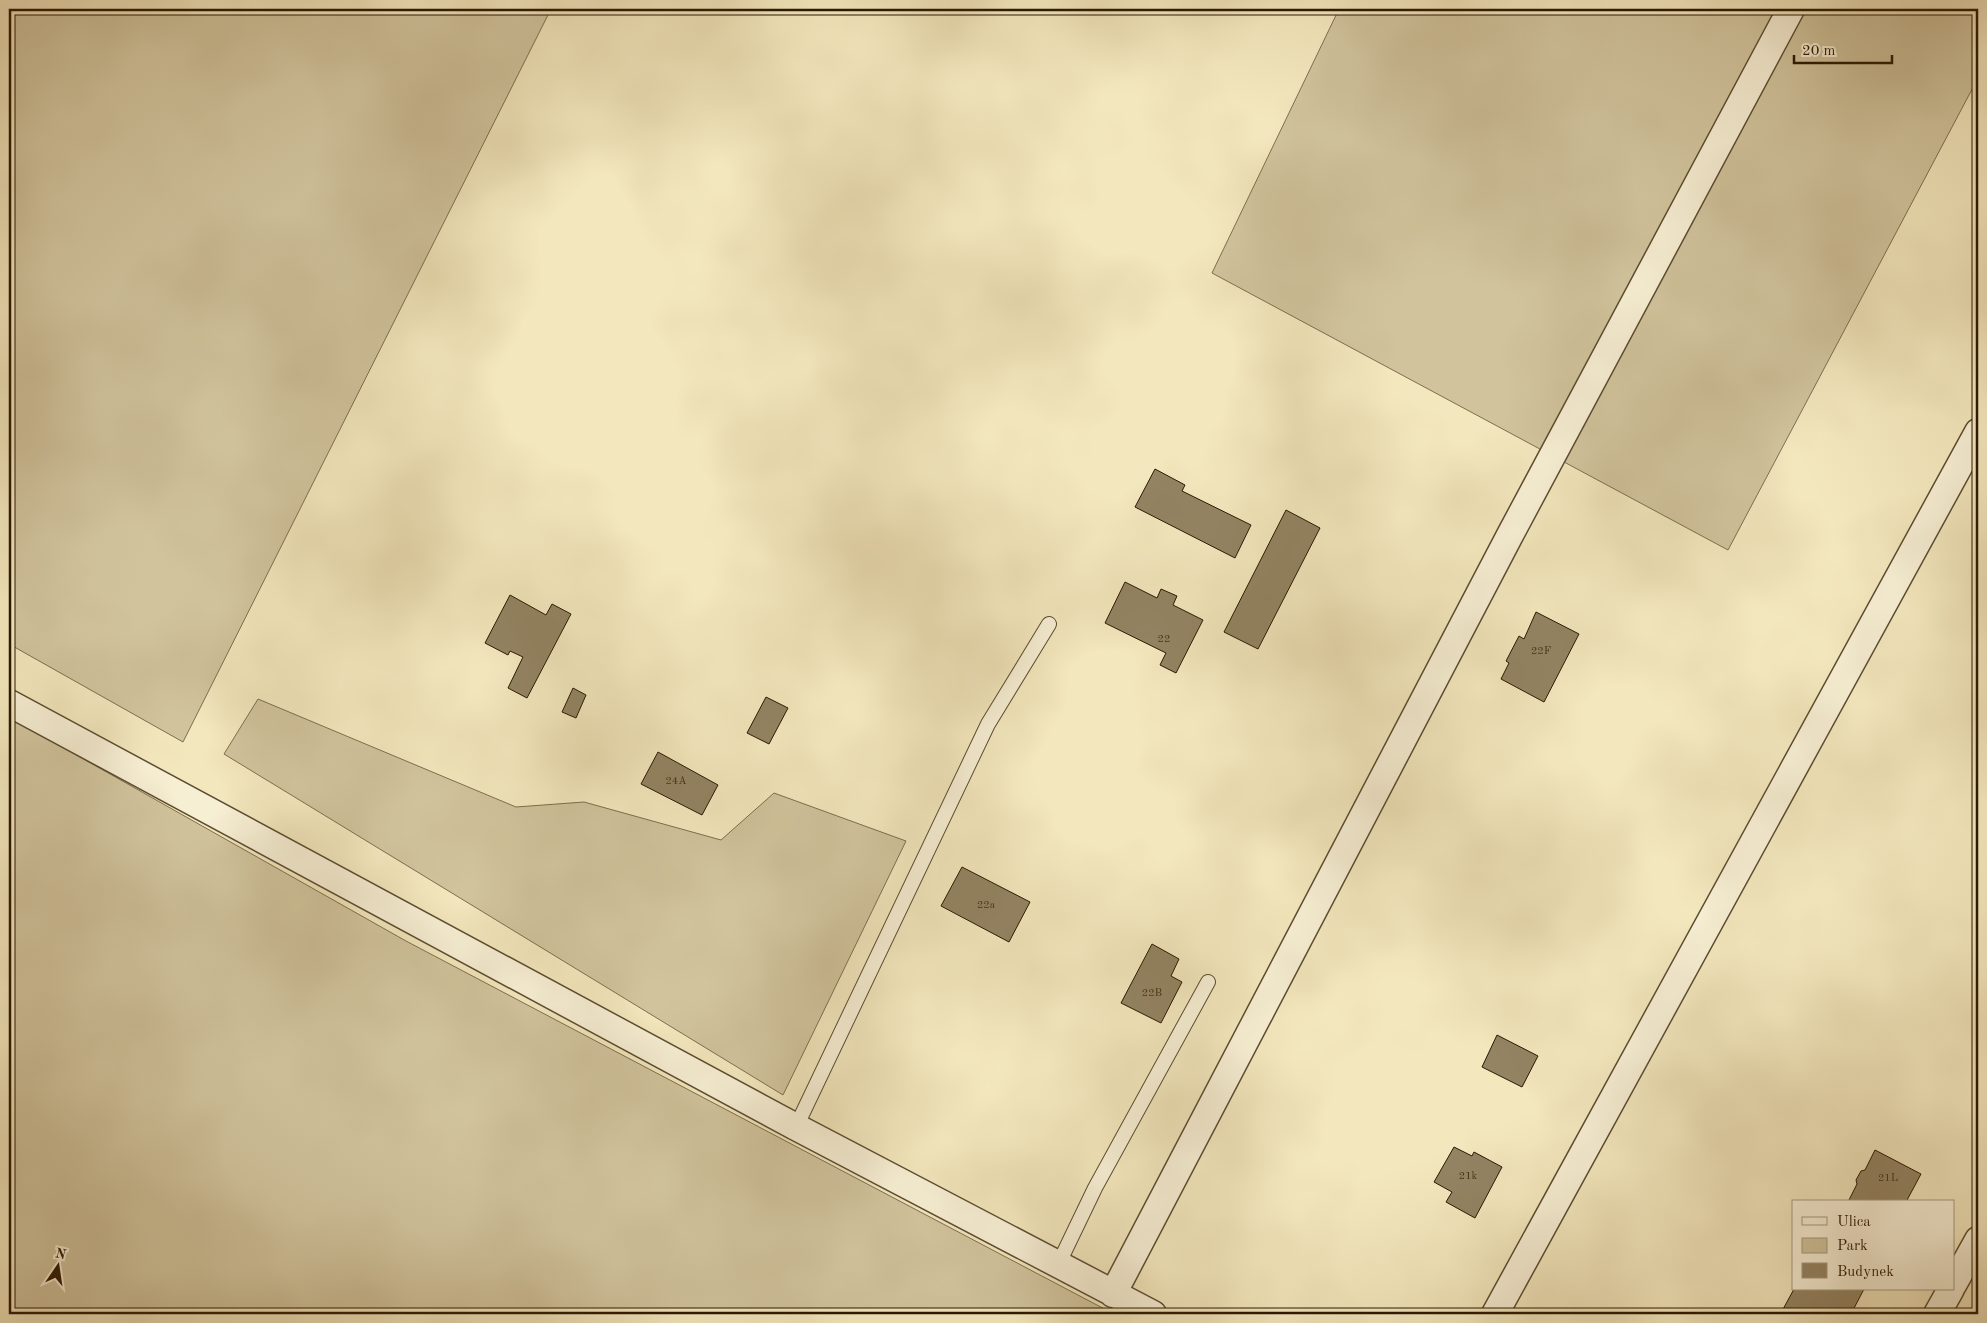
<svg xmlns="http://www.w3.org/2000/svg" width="1987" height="1323" font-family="'Old Standard TT',serif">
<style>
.green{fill:#d1c49d;stroke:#7e6e4f}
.building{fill:#938463;stroke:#2a1801}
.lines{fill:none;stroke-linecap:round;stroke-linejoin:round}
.service-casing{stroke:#5c4c30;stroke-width:16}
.minor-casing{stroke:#5c4c30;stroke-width:29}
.service{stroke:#f7efd4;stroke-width:14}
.minor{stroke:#f7efd4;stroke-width:26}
.labels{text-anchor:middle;stroke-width:4;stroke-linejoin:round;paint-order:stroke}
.number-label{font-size:11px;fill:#44331a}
</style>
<rect width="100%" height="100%" fill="#f3e7bd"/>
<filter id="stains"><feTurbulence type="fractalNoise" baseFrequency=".004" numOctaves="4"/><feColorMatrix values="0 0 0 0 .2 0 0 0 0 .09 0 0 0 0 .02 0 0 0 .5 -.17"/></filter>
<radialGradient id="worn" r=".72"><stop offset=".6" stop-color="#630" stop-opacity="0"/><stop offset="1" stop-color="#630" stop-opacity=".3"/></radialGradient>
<path class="green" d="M9,9H551L183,742L9,644Z
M1339,9H1978V78L1728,550L1212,273Z
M258,699L516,807L584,802L721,840L774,793L906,841L783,1095L224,754Z
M9,717L406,941L1114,1314H9Z"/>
<path class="building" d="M1155,469L1185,485L1182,491L1251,525L1235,558L1135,507Z
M1286,510L1320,528L1258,649L1224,632Z
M1125,582L1157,598L1161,589L1177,596L1173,605L1203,620L1176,673L1160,665L1166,653L1105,623Z
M510,595L546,615L552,604L571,614L527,698L508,688L523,657L510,651L508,655L485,643Z
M1536,612L1579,634L1544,702L1501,679L1509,663L1506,661L1519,636L1524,639Z
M573,688L586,695L576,718L562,712Z
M766,697L788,708L769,744L747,733Z
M658,752L718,785L702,815L641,784Z
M962,867L1030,902L1009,942L941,906Z
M1152,944L1179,959L1171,976L1182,982L1161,1023L1121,1003Z
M1497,1035L1538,1056L1522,1087L1482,1067Z
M1454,1147L1472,1156L1474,1152L1502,1167L1475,1218L1446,1202L1452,1192L1434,1182Z
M1875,1150L1921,1174L1906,1202H1848L1857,1184L1856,1180L1861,1171L1865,1170Z
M1794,1289H1864L1851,1314H1836L1825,1309L1823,1314H1783L1781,1313Z"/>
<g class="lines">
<g class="service-casing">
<path id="service" d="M796,1127L988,724L1049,624
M1058,1265L1095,1188L1208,982"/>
</g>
<g class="minor-casing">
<path id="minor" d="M9,703L796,1127L1153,1314
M1953,1285L1978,1240
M1113,1294L1510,535L1791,9
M1495,1314L1978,432
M1937,1314L1951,1289"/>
</g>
<use href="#service" class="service"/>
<use href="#minor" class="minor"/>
</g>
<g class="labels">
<g class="number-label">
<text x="1164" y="642">22</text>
<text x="1541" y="654">22F</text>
<text x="676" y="784">24A</text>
<text x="986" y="908">22a</text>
<text x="1152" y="996">22B</text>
<text x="1468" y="1179">21k</text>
<text x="1888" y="1181">21L</text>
</g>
</g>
<rect width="1987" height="1323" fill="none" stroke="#f3e7bd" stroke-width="30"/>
<rect x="10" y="10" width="1967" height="1303" fill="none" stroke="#2a1801" stroke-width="2.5"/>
<rect x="15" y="15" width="1957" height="1293" fill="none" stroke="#2a1801"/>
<rect x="1792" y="1200" width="162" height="90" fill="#f7efd4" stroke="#a59980"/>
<rect x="1802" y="1217" width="25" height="8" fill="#f7efd4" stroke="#a59980"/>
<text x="1837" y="1226" font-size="15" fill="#2a1801">Ulica</text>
<rect x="1802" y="1238" width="25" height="15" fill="#d1c49d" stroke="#a59980"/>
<text x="1837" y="1250" font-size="15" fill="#2a1801">Park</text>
<rect x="1802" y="1263" width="25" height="15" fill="#938463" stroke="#a59980"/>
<text x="1837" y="1276" font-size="15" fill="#2a1801">Budynek</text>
<g transform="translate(58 1266) rotate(13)" stroke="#f7efd4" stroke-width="4" paint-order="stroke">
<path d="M0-4L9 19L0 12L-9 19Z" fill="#2a1801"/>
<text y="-8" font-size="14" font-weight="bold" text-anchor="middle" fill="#2a1801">N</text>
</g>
<path d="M1794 55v8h98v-8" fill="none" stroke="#2a1801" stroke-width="2.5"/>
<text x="1802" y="55" font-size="15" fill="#2a1801" stroke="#f7efd4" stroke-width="4" paint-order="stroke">20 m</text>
<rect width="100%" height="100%" filter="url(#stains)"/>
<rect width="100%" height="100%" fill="url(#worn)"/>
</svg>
